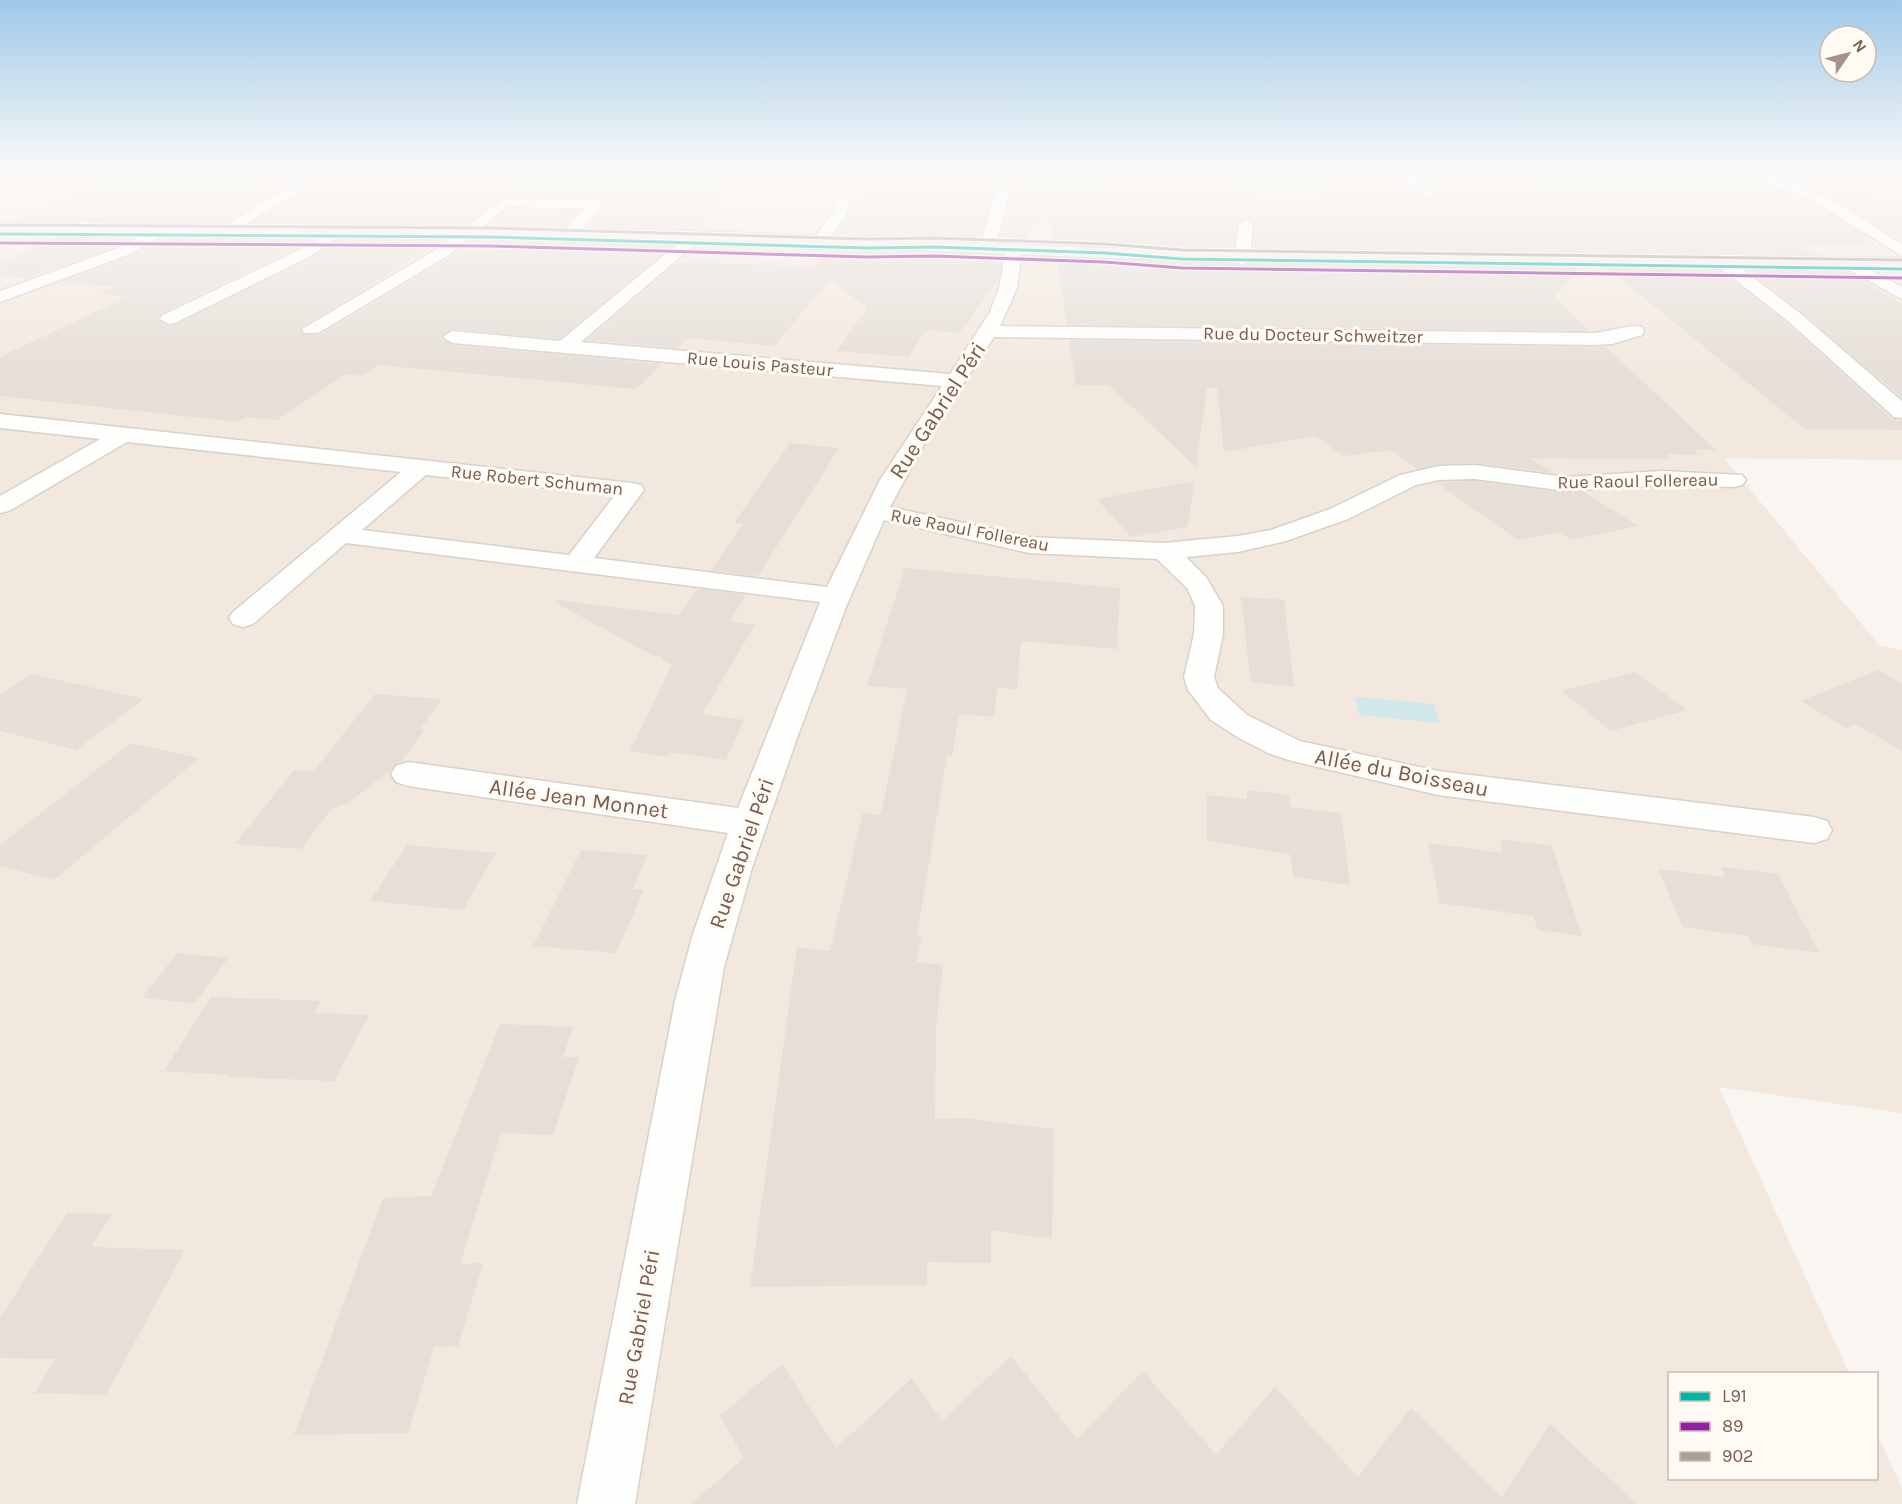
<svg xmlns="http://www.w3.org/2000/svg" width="1902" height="1504" font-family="Karla,sans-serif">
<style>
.residential{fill:#f2e8de}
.green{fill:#e7f0db}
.water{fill:#d0e8ea}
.building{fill:#e6ded7}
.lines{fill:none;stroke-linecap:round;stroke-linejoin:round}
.minor-casing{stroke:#d7d1cb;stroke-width:3}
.major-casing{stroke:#dad1cc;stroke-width:3}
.path{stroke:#dcd5d0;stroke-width:1.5;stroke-dasharray:1 2;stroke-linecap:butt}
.minor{fill:#fefefd;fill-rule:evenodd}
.major{fill:#f3eee8;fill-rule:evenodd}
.bus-1-casing{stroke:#fffaf3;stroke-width:5}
.bus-2-casing{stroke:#fffaf3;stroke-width:5}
.bus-3-casing{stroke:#fffaf3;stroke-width:5}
.bus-1{stroke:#00b8aa;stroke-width:3}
.bus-2{stroke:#9320a3;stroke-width:3}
.bus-3{stroke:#aba19c;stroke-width:3}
.labels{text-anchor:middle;stroke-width:6;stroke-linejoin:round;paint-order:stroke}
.far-street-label{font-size:18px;fill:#7a5c4d;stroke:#fffaf3}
.street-label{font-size:22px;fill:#7a5c4d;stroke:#fffaf3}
</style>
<rect width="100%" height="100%" fill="#f9f5f0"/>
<path class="residential" d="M0,171H1902V378L1850,377L1902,425V460L1724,458L1879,645L1902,650V1113L1719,1087L1849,1373L1670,1374V1478H1876L1877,1433L1902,1489V1504H0Z"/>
<path class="green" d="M1247,171H1321L1312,213L1269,220L1234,218V206Z"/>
<path class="water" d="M1355,697L1434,704L1439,723L1359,715Z"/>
<path class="building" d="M344,171H514L741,173L701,229L587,226L606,206L605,202L597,198L503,197L467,224L253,223L331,175Z
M874,171H1007L1017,178L1037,171H1072L1068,177L1176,187L1178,184L1228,188L1226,191L1320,198L1321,171H1397L1400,183L1430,198L1440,191L1415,175V171H1729L1810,201L1870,239L1863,238L1875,245H1800L1816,255L1253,248L1255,224L1247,218L1237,224L1233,247L1054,244L1048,206L1023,242L999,241L1011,195L1003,188L993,193L979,241L837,235Z
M1759,171H1770L1902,201V239L1822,193L1778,176Z
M306,175L226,223L13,222L108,177Z
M507,209L580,210L566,226L489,224Z
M54,236L135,237L117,246L28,278L0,276V265Z
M165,237L315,238L162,313L158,319L169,326L308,260L341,238H448L301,327L304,335H319L450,257L472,238L676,243L559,339L452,329L441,336L452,345L662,364L636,389L378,365L362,376L346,374L277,420L246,417L238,422L0,396V357L129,296L98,294L114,287L62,282L131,256Z
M827,249L1003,256L999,277L960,333L926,330L909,357L837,351L867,308L830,280L774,346L688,338L677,348L587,340L678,262L815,266Z
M1057,258L1233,262L1241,267L1251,262L1581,266L1554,297L1590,331L1067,325Z
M1606,267L1717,268L1788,324L1892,419L1902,420V430L1805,429Z
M1745,268L1842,269L1902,304V398L1802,312Z
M1069,340L1606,347L1716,450H1693L1699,455L1666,454L1671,459L1529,458L1554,473L1475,463L1439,464L1418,469L1391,450L1343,456L1316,436L1224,452L1217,388L1207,387L1196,467L1109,385H1076Z
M790,443L839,448L758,576L711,570L743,524L734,523Z
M1194,481L1188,527L1131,537L1097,499Z
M1475,481L1566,493L1584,492L1638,526L1571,540L1560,532L1518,540L1437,483Z
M905,568L1120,588L1117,649L1021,641L1017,690L997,687L994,717L959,714L952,757L947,756L917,936L922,937L916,962L943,965L936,1027L935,1119L962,1118L1054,1129L1052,1239L991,1230V1263L927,1262V1285L750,1287L797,947L830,951L863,813L881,815L907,689L867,686Z
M698,589L746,595L730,621L755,625L702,714L744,720L726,760L670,752L667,757L630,751L672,665L661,659L663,657L654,656L556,603L557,600L679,615Z
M1241,597L1284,600L1294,687L1251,682Z
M1878,670L1902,684V751L1856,724L1846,728L1801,701Z
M1635,672L1687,710L1611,731L1562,691Z
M31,674L50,678L144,699L76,750L0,731V695Z
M375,694L442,699L420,729H425L401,762L348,803L331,809L301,849L235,844L294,770L314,771Z
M131,743L199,758L54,880L0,866V845Z
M1247,790L1289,795L1290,807L1341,813L1350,885L1293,877L1291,855L1207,840V795L1247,799Z
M1500,839L1552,846L1582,936L1538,930L1533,916L1440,903L1428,843L1503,853Z
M407,845L496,853L463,910L370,901Z
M581,850L647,855L633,889L644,890L616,953L533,946Z
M1720,867L1778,874L1819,953L1752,944L1748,936L1683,927L1658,869L1725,877Z
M177,953L228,958L195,1003L142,998Z
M211,997L321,1001L314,1013L369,1015L334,1081L227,1077L228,1075L164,1071Z
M500,1024L573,1027L563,1057H579L553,1135L501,1133L460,1264L483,1263L458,1346L434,1347L408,1433L294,1435L383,1198L431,1196Z
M67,1213L112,1214L91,1247L185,1250L106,1395L35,1393L55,1359L0,1358V1318Z
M1011,1356L1077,1439L1143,1371L1216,1455L1275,1387L1358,1477L1411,1408L1502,1497L1550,1424L1637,1504H691L744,1458L720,1416L782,1364L836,1448L912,1378L942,1421Z"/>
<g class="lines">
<g class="minor-casing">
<path id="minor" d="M317,171H333L225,237H215L212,234Z
M1035,171L1016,176L1009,172L1010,171Z
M1093,171L1158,174L1160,177L1153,181L1099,175Z
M1399,171H1413V176L1438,192L1431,196L1401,181Z
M1731,171C1796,171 1849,211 1902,244V256L1811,199Z
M1002,190L1009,194L995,249L987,254L981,252L979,249L995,194Z
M844,198L851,202L844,218L822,249H810L808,246L830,217L839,199Z
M503,199L597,200L604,204L575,236L570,238L562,233L585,208L506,207L449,255L318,333H304L302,329L437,249Z
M1246,220L1253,224L1250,260L1242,265L1234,260L1239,224Z
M166,223L174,228L171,231L130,254L0,302V291L118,248Z
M334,229L339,231L342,234L339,237L307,258L175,323L169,324L160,319L163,315L295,252Z
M696,231L701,233L704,236L701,239L581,342L950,374L990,312L999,288L1006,250L1014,245L1022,250L1017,288L1000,326L1594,333C1609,332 1627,324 1642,327L1644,331L1642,335L1612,344L1594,345L994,337L928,437L890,507L1029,537L1164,543L1238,536L1271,530L1330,509L1400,475L1439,466L1475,465L1566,477L1662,471L1742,475L1746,480L1742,485L1734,487L1662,485L1566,491L1475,479L1439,480L1416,485L1348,519L1286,541L1238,552L1186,557L1206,577L1223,606V634L1214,677L1218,688L1247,715L1300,741L1438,771L1814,817L1827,821L1832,830L1827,839L1814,843L1438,795L1292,761L1268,753L1239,738L1211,720L1188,690L1184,677L1194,634L1195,606L1187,588L1157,559L1029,553L884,520L846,607L797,738L752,868L724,967L635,1504H577L675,1001L693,934L728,833L408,786L396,782L391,774L396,766L408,762L738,808L820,602L346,543L253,624L243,627L233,624L229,618L233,612L401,472L127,442L9,511L0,513V496L100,439L0,428V414L632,483L641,485L644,490L594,558L827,587L880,480L942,386L452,343L443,337L452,331L560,341L691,233ZM426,475L615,495L569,555L362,530Z
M1720,255L1726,257L1801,314L1902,401V418L1894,417L1789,322L1714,263L1712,260L1714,257Z
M1846,257L1902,287V299L1840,265L1838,262L1840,259Z"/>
</g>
<g class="major-casing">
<path id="major" d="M0,224L470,226L696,231L1105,248L1902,258V268L1105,258L696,241L470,236L0,234Z"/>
</g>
<path class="path" d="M1882,171L1902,175"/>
<use href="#minor" class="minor"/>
<use href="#major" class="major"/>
<g class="bus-1-casing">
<path id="bus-1" d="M0,234L489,237L867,248L935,247L1105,253L1182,259L1902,269"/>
</g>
<g class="bus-2-casing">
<path id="bus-2" d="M0,243L489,246L867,257L935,256L1104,262L1182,268L1902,278"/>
</g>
<g class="bus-3-casing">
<path id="bus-3" d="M0,225L489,228L867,239L935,238L1105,244L1182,250L1902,260"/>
</g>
<use href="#bus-1" class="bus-1"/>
<use href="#bus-2" class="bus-2"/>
<use href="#bus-3" class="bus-3"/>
</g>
<linearGradient id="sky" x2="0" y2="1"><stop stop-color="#9ec9e9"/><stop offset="0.45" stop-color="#fcfaf8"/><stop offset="1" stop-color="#fcfaf8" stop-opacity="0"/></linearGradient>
<rect width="1902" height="382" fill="url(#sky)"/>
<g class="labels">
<g class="far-street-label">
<text transform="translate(1313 335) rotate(1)" y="6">Rue du Docteur Schweitzer</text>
<text transform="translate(760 364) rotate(5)" y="6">Rue Louis Pasteur</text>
<text transform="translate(537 480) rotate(6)" y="6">Rue Robert Schuman</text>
<text transform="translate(1638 481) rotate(-1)" y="6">Rue Raoul Follereau</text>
<text transform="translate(970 530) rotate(11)" y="6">Rue Raoul Follereau</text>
</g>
<g class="street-label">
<text transform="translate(937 410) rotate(-57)" y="8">Rue Gabriel Péri</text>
<text transform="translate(1402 772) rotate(11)" y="8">Allée du Boisseau</text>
<text transform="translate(579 798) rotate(8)" y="8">Allée Jean Monnet</text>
<text transform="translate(741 853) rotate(-71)" y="8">Rue Gabriel Péri</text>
<text transform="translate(638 1327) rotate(-80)" y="8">Rue Gabriel Péri</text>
</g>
</g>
<rect x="1668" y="1372" width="210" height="108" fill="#fffaf3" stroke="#cabbb1" stroke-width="1.5"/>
<rect x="1680" y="1392" width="30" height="9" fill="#00b8aa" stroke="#cabbb1" stroke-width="1.5"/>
<text x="1722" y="1402" font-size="18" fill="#7a5c4d">L91</text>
<rect x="1680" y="1422" width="30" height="9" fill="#9320a3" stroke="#cabbb1" stroke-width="1.5"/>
<text x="1722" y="1432" font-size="18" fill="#7a5c4d">89</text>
<rect x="1680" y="1452" width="30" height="9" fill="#aba19c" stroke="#cabbb1" stroke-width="1.5"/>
<text x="1722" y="1462" font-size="18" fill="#7a5c4d">902</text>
<g transform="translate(1848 54) rotate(55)"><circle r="28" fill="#fffaf3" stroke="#cabbb1" stroke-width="1.5"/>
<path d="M0-4.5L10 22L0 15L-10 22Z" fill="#a69286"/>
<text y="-9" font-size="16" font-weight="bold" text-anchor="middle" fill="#7a5c4d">N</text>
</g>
</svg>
